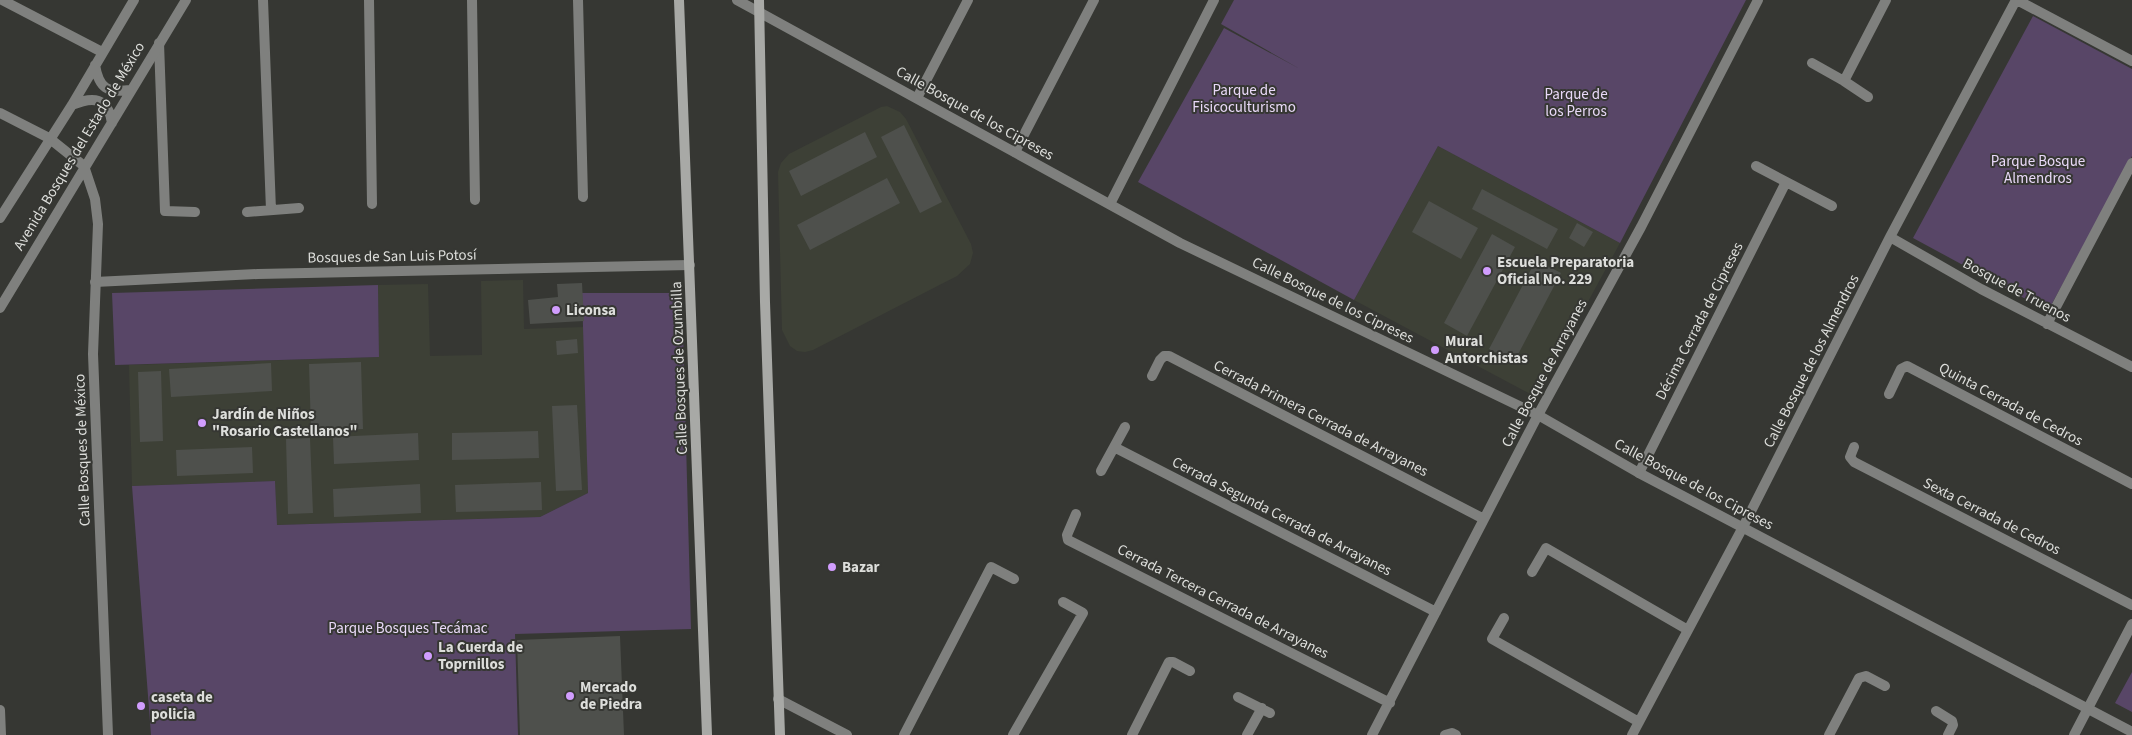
<svg xmlns="http://www.w3.org/2000/svg" width="2132" height="735" font-family="'Source Sans 3',sans-serif">
<style>
.built{fill:#3d4036}
.green{fill:#584667}
.building{fill:#4e504c}
.lines{fill:none;stroke-linecap:round;stroke-linejoin:round}
.minor{stroke:#7f807e;stroke-width:10}
.tertiary{stroke:#7f807e;stroke-width:10}
.secondary{stroke:#a8a9a6;stroke-width:10}
.poi-dot{fill:#d19dfe;stroke:#363733;stroke-width:2}
.labels{text-anchor:middle;stroke-width:4;stroke-linejoin:round;paint-order:stroke}
.park-label{font-size:15px;fill:#e9d9f8;stroke:#363733}
.street-label{font-size:15px;fill:#dddedb;stroke:#363733}
.poi-label{font-size:15px;font-weight:bold;fill:#dddedb;stroke:#363733;text-anchor:start}
</style>
<rect width="100%" height="100%" fill="#363733"/>
<path class="built" d="M887,106L900,112L906,119L971,244L973,253L970,264L957,276L813,350L805,352L797,351L790,346L782,330L778,172L781,163L789,154L881,107Z
M1438,146L1620,243L1536,397L1354,300Z
M523,280L524,329L584,327L588,493L540,517L276,525L275,481L132,486L129,365L379,357L378,285L428,284L430,356L482,355L481,281Z"/>
<path class="green" d="M1234,0H1746L1620,243L1438,146L1354,300L1138,182L1224,28L1300,69L1221,24Z
M2033,16L2132,69V156L2048,311L1913,238Z
M378,285L379,357L115,365L112,293Z
M582,293H682L691,629L515,634L518,735H151L132,486L275,481L277,525L540,517L588,493Z
M2132,672V712L2115,703Z"/>
<path class="building" d="M904,125L942,202L920,213L881,137Z
M865,132L877,157L801,196L789,171Z
M887,178L900,203L810,250L797,225Z
M1482,189L1558,229L1547,249L1472,209Z
M1429,201L1478,228L1461,259L1412,232Z
M1577,223L1593,232L1584,247L1569,238Z
M1492,234L1515,247L1467,336L1444,323Z
M1536,260L1561,273L1514,362L1489,349Z
M582,283L584,321L530,324L528,300L558,297L557,284Z
M577,339L578,353L557,355L556,341Z
M361,362L363,429L311,431L309,364Z
M271,363L272,391L171,397L169,369Z
M161,371L163,441L140,442L138,372Z
M577,405L582,490L556,491L552,406Z
M538,431L539,458L452,460V433Z
M418,433L419,460L334,464L333,437Z
M310,438L313,513L288,514L286,439Z
M252,447L253,473L177,476L176,450Z
M541,482L542,510L456,512L455,485Z
M420,484L421,513L334,517L333,489Z
M620,636L624,735H520L517,640Z"/>
<g class="lines">
<path class="minor" d="M2,0L102,52
M263,0L271,210
M369,0L372,204
M472,0L475,200
M578,0L583,197
M2017,0L2132,61
M159,43L165,211L195,212
M1812,63L1844,81L1868,97
M1844,81L1886,0
M917,98L968,0
M0,113L49,138
M1015,152L1094,0
M1756,166L1832,206
M1110,204L1214,0
M247,212L299,208
M1890,237L1981,289L2132,367
M95,282L258,274L690,265
M2047,324L2132,163
M1152,376L1160,360L1164,356H1169L1484,519
M1889,394L1901,369L1907,366L2132,484
M1114,447L1436,612
M1854,447L1850,457L1854,462L2132,605
M1101,471L1125,427
M1639,473L1786,182
M1076,514L1067,535L1068,540L1390,703
M1532,572L1546,548L1688,630
M1504,618L1492,639L1639,722
M1238,697L1270,713
M778,699L847,735
M0,710L1,735
M1936,711L1952,721L1953,725L1948,735
M904,735L991,567L1014,579
M1013,735L1083,613L1063,602
M1132,735L1169,662H1173L1190,671
M1247,735L1262,708
M1372,735L1538,415L1641,227L1758,0
M1445,735L1452,733L1456,735
M1632,735L1743,527L1890,237L2016,0
M1829,735L1859,678L1866,676L1885,686
M2074,735L2132,624"/>
<path class="tertiary" d="M737,0L1180,243L1538,415L1639,473L2132,732
M95,65C99,89 108,93 130,90
M72,105C93,96 108,97 112,123
M49,138L84,166L95,199L98,224L93,354L108,735
M0,218L72,105L134,0
M0,308L186,0"/>
<path class="secondary" d="M679,0L707,735
M759,0L765,302L780,735"/>
</g>
<g class="poi-dot">
<circle cx="1487" cy="271" r="5"/>
<circle cx="556" cy="310" r="5"/>
<circle cx="1435" cy="350" r="5"/>
<circle cx="202" cy="423" r="5"/>
<circle cx="832" cy="567" r="5"/>
<circle cx="428" cy="656" r="5"/>
<circle cx="570" cy="696" r="5"/>
<circle cx="141" cy="706" r="5"/>
</g>
<g class="labels">
<g class="park-label">
<text x="1244" y="95">Parque de<tspan x="1244" dy="17">Fisicoculturismo</tspan></text>
<text x="1576" y="99">Parque de<tspan x="1576" dy="17">los Perros</tspan></text>
<text x="2038" y="166">Parque Bosque<tspan x="2038" dy="17">Almendros</tspan></text>
<text x="408" y="633">Parque Bosques Tecámac</text>
</g>
<g class="street-label">
<text transform="translate(975 113) rotate(29)" y="5">Calle Bosque de los Cipreses</text>
<text transform="translate(79 146) rotate(-59)" y="5">Avenida Bosques del Estado de México</text>
<text transform="translate(392 256) rotate(-1)" y="5">Bosques de San Luis Potosí</text>
<text transform="translate(2017 290) rotate(28)" y="5">Bosque de Truenos</text>
<text transform="translate(1333 300) rotate(26)" y="5">Calle Bosque de los Cipreses</text>
<text transform="translate(1699 321) rotate(-63)" y="5">Décima Cerrada de Cipreses</text>
<text transform="translate(1811 361) rotate(-63)" y="5">Calle Bosque de los Almendros</text>
<text transform="translate(679 368) rotate(-92)" y="5">Calle Bosques de Ozumbilla</text>
<text transform="translate(1544 373) rotate(-62)" y="5">Calle Bosque de Arrayanes</text>
<text transform="translate(2011 404) rotate(28)" y="5">Quinta Cerrada de Cedros</text>
<text transform="translate(1321 418) rotate(27)" y="5">Cerrada Primera Cerrada de Arrayanes</text>
<text transform="translate(82 450) rotate(-92)" y="5">Calle Bosques de México</text>
<text transform="translate(1694 484) rotate(28)" y="5">Calle Bosque de los Cipreses</text>
<text transform="translate(1282 516) rotate(27)" y="5">Cerrada Segunda Cerrada de Arrayanes</text>
<text transform="translate(1992 516) rotate(27)" y="5">Sexta Cerrada de Cedros</text>
<text transform="translate(1223 601) rotate(27)" y="5">Cerrada Tercera Cerrada de Arrayanes</text>
</g>
<g class="poi-label">
<text x="1497" y="267">Escuela Preparatoria<tspan x="1497" dy="17">Oficial No. 229</tspan></text>
<text x="566" y="315">Liconsa</text>
<text x="1445" y="346">Mural<tspan x="1445" dy="17">Antorchistas</tspan></text>
<text x="212" y="419">Jardín de Niños<tspan x="212" dy="17">"Rosario Castellanos"</tspan></text>
<text x="842" y="572">Bazar</text>
<text x="438" y="652">La Cuerda de<tspan x="438" dy="17">Toprnillos</tspan></text>
<text x="580" y="692">Mercado<tspan x="580" dy="17">de Piedra</tspan></text>
<text x="151" y="702">caseta de<tspan x="151" dy="17">policia</tspan></text>
</g>
</g>
</svg>
